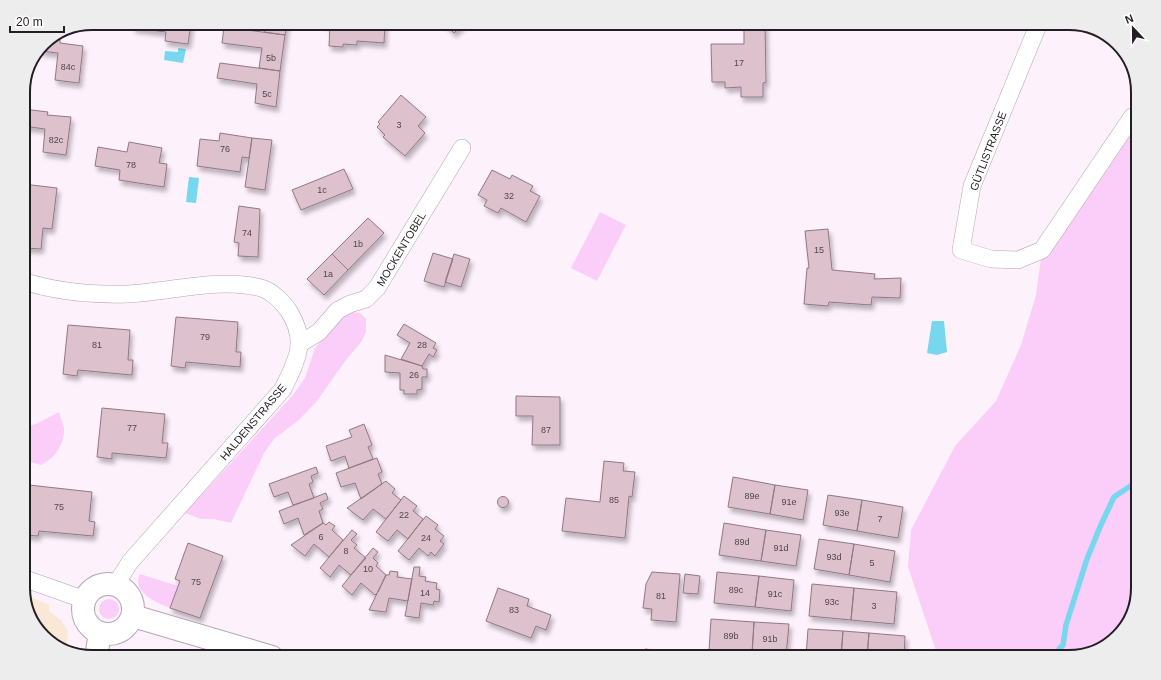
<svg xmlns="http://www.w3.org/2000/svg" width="1161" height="680" font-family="Helvetica,sans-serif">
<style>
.industrial{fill:#fae8d7}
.green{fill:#fbcdf9}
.water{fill:#77d7ee}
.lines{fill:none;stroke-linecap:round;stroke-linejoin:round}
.stream{stroke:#77d7ee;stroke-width:5.5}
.building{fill:#ddc2cd;stroke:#917883;filter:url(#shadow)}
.minor-casing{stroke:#b6a3b5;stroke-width:18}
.tertiary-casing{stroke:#b6a3b5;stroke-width:24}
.minor{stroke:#fff;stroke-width:17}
.tertiary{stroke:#fff;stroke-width:22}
.labels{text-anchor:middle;stroke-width:3;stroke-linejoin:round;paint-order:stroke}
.number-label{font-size:9px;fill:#52464e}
.street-label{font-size:11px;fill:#241d24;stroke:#fff}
.rim{fill:none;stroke:#241d24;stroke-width:2}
</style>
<defs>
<filter id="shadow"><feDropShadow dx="2.5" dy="4.5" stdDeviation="2" flood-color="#0004"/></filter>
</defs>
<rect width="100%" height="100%" fill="#fdf1fc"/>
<path class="industrial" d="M24,594L49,605V611L62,621L68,632L66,650L57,648L32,623Z"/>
<path class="green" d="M1138,114V588L1129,623L1103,648L1069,657H938L908,567L911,530L955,446L996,401L1021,345L1036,295L1042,250Z
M600,212L626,225L597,281L571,268Z
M350,312L360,313L366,319V332L362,341L343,364L317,401L299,420L274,439L264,453L231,523L214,519H201L185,513L293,395L305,378L315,348L342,317Z
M59,412C60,417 63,423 64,428C65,443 55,459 41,465L23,460V423L25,427L36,424Z
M140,574L178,586L170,608C157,603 131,592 140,574Z
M99 609a10 10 0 1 1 20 0a10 10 0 1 1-20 0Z"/>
<path class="water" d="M178,48L186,49L183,63L164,60L165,51L178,52Z
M189,177L199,178L196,203L186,202Z
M932,321H944L947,352L937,355L927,353Z"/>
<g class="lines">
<path class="stream" d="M1058,657L1059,649L1063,645L1066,625L1087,559L1100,527L1114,497L1138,481"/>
</g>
<path class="building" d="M133,23H191L188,44L165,41L166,32L133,28Z
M266,23H287L285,35L264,32Z
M324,23H385L384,43L357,41V45L343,44V47L329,46L330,25H324Z
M444,23H464L454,33Z
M744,23H765L766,82L763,83V97H741V87L725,88V82H712L711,44H744Z
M224,27L285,35L280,71L259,68L262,48L222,43Z
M50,39L60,40V43L83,46L79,83L55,80L58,53L40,51L43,43Z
M220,63L280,71L276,107L255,103L257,84L217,78Z
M401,95L426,117L418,126L425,133L405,156L383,137L385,135L377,127L380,124L378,122Z
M23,109L48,112L47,115L71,117L66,155L43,152L45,129L23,126Z
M220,133L252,138L249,158L242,157L240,172L197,166L200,139L219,141Z
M252,138L272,140L265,190L245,187Z
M129,142L162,148L159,163L167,164L164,187L119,180L120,170L95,166L98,147L127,152Z
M344,169L353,189L301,210L292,190Z
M492,170L510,179L512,175L533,186L530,191L540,196L526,222L501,208L498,213L484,206L487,200L478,195Z
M23,184L57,188L52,229L43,228L41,249L25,248L26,231H23Z
M239,206L260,209L258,257L238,256L239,243L234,242Z
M368,218L384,233L348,270L332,254Z
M828,229L832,270L875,274L874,279L901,278L900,298L872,297L871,305L829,302L828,306L804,304L807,268H809L805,231Z
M433,253L453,259L444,287L424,281Z
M332,254L348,270L324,295L307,279Z
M454,254L470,259L461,287L445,282Z
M176,317L238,322L236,352H241L240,367L186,362L185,368L171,366Z
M404,324L436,343L433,348L437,350L433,357L429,354L422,366L401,359L410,343L397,335Z
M68,325L130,330L128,360H133L132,375L78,370L77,376L63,374Z
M385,355L422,366L423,369H427V377H422V389L417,390V394H404V390H400V373L385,372Z
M516,396L560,397V445H532L533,416H516Z
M102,408L165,414L162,443H168L166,458L112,453V459L97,457Z
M364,424L372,445L368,447L373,459L349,468L345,456L331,461L326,446L352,437L349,430Z
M377,458L382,472L378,474L382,484L361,499L355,483L341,487L336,473Z
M604,461L624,463L623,471L635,472L632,497L629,496L625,538L562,531L566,498L600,502Z
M316,467L318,473L311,476L313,482L309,484L314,498L293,505L288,492L274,497L269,484Z
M733,477L775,485L770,514L728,507Z
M386,481L395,489L392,493L401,500L386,519L373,509L363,520L347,508Z
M29,485L92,492L89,521L95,522L93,536L39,531L38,536L24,535Z
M775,485L808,490L803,520L770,514Z
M326,493L328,499L320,503L323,509L319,511L323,523L304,535L298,518L284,524L279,511Z
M828,495L862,500L857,531L823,525Z
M404,496L417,506L413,511L423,519L408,539L397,530L388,541L376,532Z
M497.5 502a5.5 5.5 0 1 1 11 0a5.5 5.5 0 1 1-11 0Z
M862,500L903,507L898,538L857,531Z
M426,516L438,525L435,529L444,536L440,541L444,544L435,556L431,552L428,556L419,548L409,560L398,551Z
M329,522L335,526L332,530L343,540L329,557L314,544L305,556L291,545L323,523L326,525Z
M724,523L766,530L761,561L719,555Z
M352,530L357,534L351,540L357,545L354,548L366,558L351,575L339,565L330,577L320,568Z
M766,530L801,535L796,566L761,561Z
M819,539L854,544L849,575L814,569Z
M188,543L223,556L200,618L170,608L180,581L175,579Z
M854,544L895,551L890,582L849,575Z
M373,548L378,552L373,558L378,563L376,566L386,575L378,592L375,595L361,583L352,595L342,586Z
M414,567H420L419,576L426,577L425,581L437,583L436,589L440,590L439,602L434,601L433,605L421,603L419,618L405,616Z
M390,571L398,572L397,577L412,579L408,601L389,598L386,612L369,610L386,575H389Z
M652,572L680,574L676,622L651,620L652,609L643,608L646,584Z
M717,572L759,576L755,607L714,603Z
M685,574L700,576L698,594L683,593Z
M759,576L794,580L791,611L755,607Z
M812,584L854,588L851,620L809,616Z
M498,588L529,599L527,606L551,615L546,630L536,626L531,638L486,621Z
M854,588L897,592L894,624L851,620Z
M711,619L754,622L752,654L709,651Z
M754,622L789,624L786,656L752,654Z
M808,629L843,631L841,657H806Z
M843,631L869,633L867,657H841Z
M869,633L905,636L904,657H867Z
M645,649L654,650L653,657L645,656Z
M126,650L153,657H124Z"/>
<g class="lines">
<g class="minor-casing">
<path id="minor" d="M1039,23L972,186L961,250L991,259L1018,260L1042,250L1132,117L1138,114
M23,281C57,292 92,295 128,294C170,292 220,277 261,288C272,291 284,303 290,313C308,343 296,361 283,389L130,562L116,584
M301,343L319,332L338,310L350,304L366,299L377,288L462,148
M23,578L85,600"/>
</g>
<g class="tertiary-casing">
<path id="tertiary" d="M83 609a25 25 0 1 1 50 0a25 25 0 1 1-50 0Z
M133,616L272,657
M96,657L100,633"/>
</g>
<use href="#minor" class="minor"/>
<use href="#tertiary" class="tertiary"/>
</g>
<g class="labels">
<g class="number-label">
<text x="271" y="61">5b</text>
<text x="739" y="66">17</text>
<text x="68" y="70">84c</text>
<text x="267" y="97">5c</text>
<text x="399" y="128">3</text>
<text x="56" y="143">82c</text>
<text x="225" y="152">76</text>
<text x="131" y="168">78</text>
<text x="322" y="193">1c</text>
<text x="509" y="199">32</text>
<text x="247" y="236">74</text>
<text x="358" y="247">1b</text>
<text x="819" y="253">15</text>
<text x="328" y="277">1a</text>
<text x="205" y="340">79</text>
<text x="97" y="348">81</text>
<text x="422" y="348">28</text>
<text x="414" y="378">26</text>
<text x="132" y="431">77</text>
<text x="546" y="433">87</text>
<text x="752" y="499">89e</text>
<text x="614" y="503">85</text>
<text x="789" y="505">91e</text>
<text x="59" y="510">75</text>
<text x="842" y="516">93e</text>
<text x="404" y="518">22</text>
<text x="880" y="522">7</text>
<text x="321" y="540">6</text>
<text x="426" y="541">24</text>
<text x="742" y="545">89d</text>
<text x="781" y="551">91d</text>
<text x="346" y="554">8</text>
<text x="834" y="560">93d</text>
<text x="872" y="566">5</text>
<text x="368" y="572">10</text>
<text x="196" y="585">75</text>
<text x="736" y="593">89c</text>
<text x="425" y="596">14</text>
<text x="775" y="597">91c</text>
<text x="661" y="599">81</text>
<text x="832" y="605">93c</text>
<text x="874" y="609">3</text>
<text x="514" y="613">83</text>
<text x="731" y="639">89b</text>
<text x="770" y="642">91b</text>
</g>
<g class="street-label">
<text transform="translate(988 151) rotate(-69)" y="4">GÜTLISTRASSE</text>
<text transform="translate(401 249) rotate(-59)" y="4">MOCKENTOBEL</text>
<text transform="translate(253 422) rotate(-50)" y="4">HALDENSTRASSE</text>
</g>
</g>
<path d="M0 0H1161V680H0ZM92 30H1069A62 62 0 0 1 1131 92V588A62 62 0 0 1 1069 650H92A62 62 0 0 1 30 588V92A62 62 0 0 1 92 30Z" fill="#ededed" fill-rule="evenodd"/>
<path class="rim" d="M92 30H1069A62 62 0 0 1 1131 92V588A62 62 0 0 1 1069 650H92A62 62 0 0 1 30 588V92A62 62 0 0 1 92 30Z"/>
<g transform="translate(1133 28) rotate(338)" stroke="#ffffff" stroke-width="3" paint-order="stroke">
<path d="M0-3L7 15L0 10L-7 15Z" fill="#241d24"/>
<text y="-6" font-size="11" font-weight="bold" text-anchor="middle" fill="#241d24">N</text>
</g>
<path d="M10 26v6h54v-6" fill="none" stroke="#241d24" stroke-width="2"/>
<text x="16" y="26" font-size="12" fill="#241d24" stroke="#ffffff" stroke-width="3" paint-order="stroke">20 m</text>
</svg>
